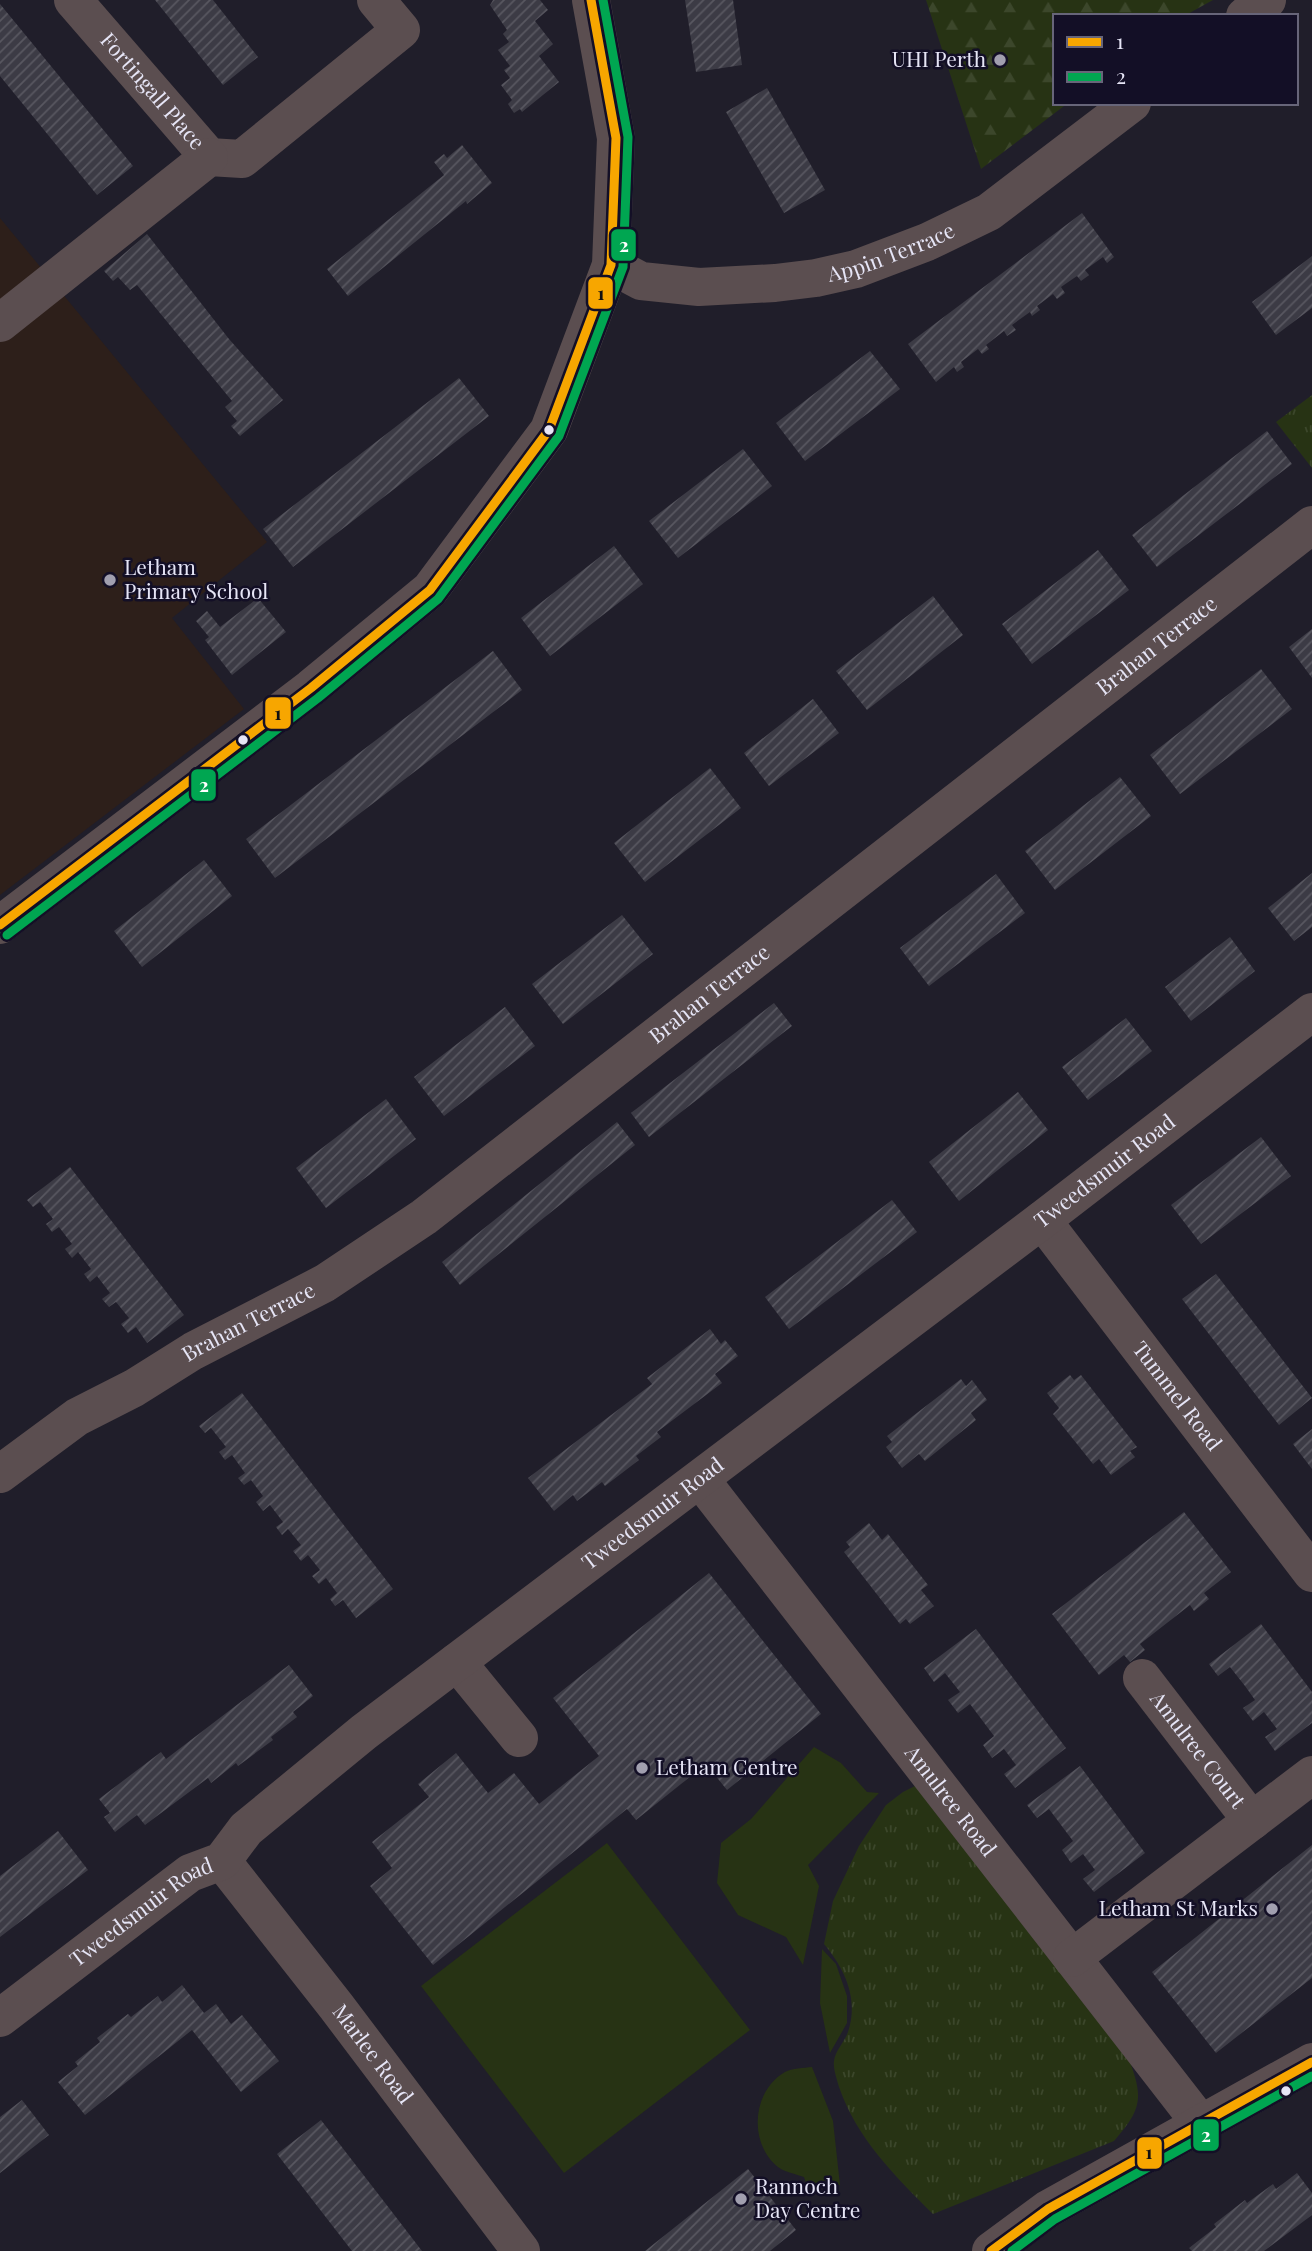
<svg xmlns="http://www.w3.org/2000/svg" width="1312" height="2251" font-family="'Playfair Display',serif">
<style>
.education{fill:#2d1f1a}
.grass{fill:url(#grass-tufts)}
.forest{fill:url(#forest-firs)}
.park{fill:#273314}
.building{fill:url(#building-hatch)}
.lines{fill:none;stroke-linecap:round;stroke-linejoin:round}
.minor{stroke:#5b4e50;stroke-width:38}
.bus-1-casing{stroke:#130f26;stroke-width:14}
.bus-2-casing{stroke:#130f26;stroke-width:14}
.bus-1{stroke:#f7a600;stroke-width:9}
.bus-2{stroke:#00a651;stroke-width:9}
.poi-dot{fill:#a19faf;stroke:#130f26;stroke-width:2.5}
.bus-dot{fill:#e6e5f6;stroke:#130f26;stroke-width:2.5}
.labels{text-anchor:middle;stroke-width:5;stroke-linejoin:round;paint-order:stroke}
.poi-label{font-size:21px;fill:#e6e5f6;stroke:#130f26;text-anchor:start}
.street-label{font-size:21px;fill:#e6e5f6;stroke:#130f26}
.line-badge{stroke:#130f26;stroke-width:2.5}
.badge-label{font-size:19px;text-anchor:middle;font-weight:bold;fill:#fff}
.pale-badge-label{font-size:19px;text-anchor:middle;font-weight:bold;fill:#111}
</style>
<defs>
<pattern id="grass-tufts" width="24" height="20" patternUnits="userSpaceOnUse" patternTransform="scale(1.75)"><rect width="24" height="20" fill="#273314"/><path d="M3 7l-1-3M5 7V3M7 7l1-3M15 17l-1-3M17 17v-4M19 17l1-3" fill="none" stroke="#3c472b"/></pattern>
<pattern id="forest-firs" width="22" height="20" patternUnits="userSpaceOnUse" patternTransform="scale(1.75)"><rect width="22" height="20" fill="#273314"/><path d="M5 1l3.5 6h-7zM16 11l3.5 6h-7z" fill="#3c472b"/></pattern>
<pattern id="building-hatch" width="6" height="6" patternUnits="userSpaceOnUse" patternTransform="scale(1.75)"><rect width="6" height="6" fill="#3c3b45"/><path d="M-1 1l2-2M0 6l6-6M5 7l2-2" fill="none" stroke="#585760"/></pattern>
</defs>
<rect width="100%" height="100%" fill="#201e2a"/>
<path class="education" d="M0,218L267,542L172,618L244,709L0,895Z"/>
<path class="grass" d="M1312,395V468L1276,422Z
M917,1785L1127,2054C1143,2096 1144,2107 1114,2141L933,2214C895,2176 857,2139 839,2087C837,2079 833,2069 834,2061C835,2051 845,2041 848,2032C859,1999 845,1969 824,1944L833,1901L859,1846L886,1805L903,1792Z"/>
<path class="forest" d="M926,0H1213L1184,16H1055V103H1068L981,169Z"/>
<path class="park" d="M814,1747L841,1763L867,1792L879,1793L808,1865L819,1886L803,1965L786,1937L738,1915L717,1883L721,1843L751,1819Z
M607,1843L750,2030L564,2173L421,1986Z
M822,1949L836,1964L847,1996V2023L830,2053L820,2003Z
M812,2067L833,2121L840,2185L808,2189L804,2177C796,2174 784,2172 778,2167C748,2143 752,2091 785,2072C792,2068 804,2068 812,2067Z"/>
<path class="building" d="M155,0H213L258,57L223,85Z
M493,0H540L548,10L535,21L553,44L539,56L559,82L522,112L520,109L514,113L508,104L512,100L501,85L510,78L504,70L510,66L498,50L509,42L503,34L507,30L490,5Z
M685,0H733L742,65L696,72Z
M0,4L133,166L97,195L0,76Z
M767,88L825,190L784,213L726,112Z
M462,145L492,183L467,204L466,201L348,296L327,269L444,175L434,162L444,154L447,158Z
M1082,213L1114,257L1107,263L1103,257L1085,270L1089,275L1081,281L1077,276L1061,287L1065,293L1057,299L1053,294L1037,306L1040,310L1032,316L1030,312L1012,325L1016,330L1007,336L1004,331L986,345L989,349L982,354L978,349L961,362L964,367L957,372L954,367L936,382L908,344Z
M147,234L229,339L283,400L240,436L231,426L237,421L225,407L232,401L137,285L130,290L118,277L113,281L104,271Z
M1312,256V308L1276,335L1252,302Z
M870,351L900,389L805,461L776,423Z
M459,378L489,416L293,567L263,529Z
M1267,431L1292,464L1157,567L1132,535Z
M743,449L772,486L678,558L649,521Z
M614,546L643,584L550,656L521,618Z
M1098,550L1129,590L1032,664L1002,624Z
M933,596L963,635L867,710L836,671Z
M258,598L286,632L232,675L205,640L209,637L196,621L207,611L220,627Z
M1312,629V678L1289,647Z
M493,651L522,690L275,878L246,839Z
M1261,669L1292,709L1180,794L1150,755Z
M813,699L839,733L769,786L744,753Z
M710,768L741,808L645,882L614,843Z
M1120,777L1151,816L1055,890L1025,851Z
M204,860L232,896L142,967L114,931Z
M1312,873V927L1294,941L1268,908Z
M996,874L1025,913L929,986L900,948Z
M622,915L653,954L563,1024L532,984Z
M1230,937L1255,971L1191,1021L1165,987Z
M774,1003L792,1026L649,1137L631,1113Z
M505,1007L535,1046L444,1116L414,1077Z
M1126,1018L1152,1051L1088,1100L1062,1067Z
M1018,1092L1048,1130L959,1201L929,1162Z
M386,1099L416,1139L326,1208L296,1168Z
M617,1122L635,1145L460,1285L442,1262Z
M1261,1137L1291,1176L1201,1244L1171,1205Z
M70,1167L184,1315L147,1343L136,1327L128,1333L121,1324L129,1318L116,1302L109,1307L102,1299L110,1293L97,1276L90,1282L84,1274L91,1269L78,1252L72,1258L65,1249L72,1244L59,1227L52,1232L46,1224L53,1219L40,1202L33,1207L27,1200Z
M892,1200L917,1232L789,1329L765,1297Z
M1216,1274L1312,1398L1279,1425L1182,1299Z
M710,1329L721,1344L725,1340L738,1356L715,1374L722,1383L657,1432L661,1437L636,1456L639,1460L605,1486L602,1482L577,1501L573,1495L554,1511L528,1478L652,1384L647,1378Z
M1070,1375L1074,1380L1081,1375L1137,1447L1130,1451L1135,1457L1111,1475L1099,1459L1093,1464L1053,1414L1059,1408L1047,1393Z
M961,1379L966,1386L972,1380L987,1400L971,1413L976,1420L925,1461L919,1454L902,1468L886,1447L892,1442L887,1436Z
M242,1393L393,1589L356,1618L343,1600L335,1606L330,1599L337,1593L326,1578L319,1584L312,1576L320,1570L308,1555L301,1561L293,1551L301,1545L288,1529L282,1535L276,1527L283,1522L270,1505L263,1511L256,1502L263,1496L251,1480L244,1485L238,1478L245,1473L232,1455L225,1460L219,1452L226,1447L211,1428L205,1433L199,1426Z
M1312,1429V1469L1293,1444Z
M1184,1512L1231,1572L1204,1593L1209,1599L1194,1611L1190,1605L1140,1644L1145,1650L1130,1662L1124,1655L1099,1675L1052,1614Z
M869,1523L882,1540L888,1534L928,1585L921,1590L934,1606L910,1624L906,1619L900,1624L844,1552L850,1547L846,1542Z
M709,1573L821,1714L727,1790L706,1764L636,1820L627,1809L433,1965L370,1886L392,1868L372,1842L429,1797L418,1784L456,1753L488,1793L514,1773L539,1804L599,1756L553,1698Z
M1261,1624L1312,1692V1723L1275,1751L1265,1737L1277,1729L1264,1712L1253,1721L1243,1708L1255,1700L1245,1686L1230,1667L1218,1676L1209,1664Z
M976,1629L1066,1748L1015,1788L1004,1774L1016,1765L1004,1749L992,1758L983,1745L994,1736L970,1704L958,1713L948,1700L960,1692L945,1673L934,1682L924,1668Z
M289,1665L313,1696L293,1712L297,1717L271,1737L273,1740L238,1766L236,1763L211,1783L208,1778L145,1825L137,1815L115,1832L104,1817L110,1813L99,1799L161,1752L166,1759Z
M1080,1766L1145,1853L1094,1892L1083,1879L1095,1870L1083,1854L1071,1863L1062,1850L1073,1841L1049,1809L1037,1818L1027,1805Z
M58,1831L88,1870L0,1937V1876Z
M1312,1845V1978L1216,2053L1152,1972Z
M182,1985L204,2013L216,2004L231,2024L242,2015L279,2061L241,2092L192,2030L85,2115L58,2082L78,2066L75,2062L100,2042L97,2038L128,2014L131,2017L158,1996L162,2002Z
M22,2100L49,2135L0,2173V2117Z
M321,2120L389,2208L422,2251H352L277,2154Z
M748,2169L796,2230L770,2251H645Z
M1297,2173L1312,2193V2215L1264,2251H1192L1189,2248L1216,2227L1214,2224L1245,2200L1247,2203L1273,2184L1276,2189Z"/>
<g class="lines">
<g class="minor">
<path id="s1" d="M73,0L209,157L242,159L401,30L376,0"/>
<path d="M1245,16L1267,0"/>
<path id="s2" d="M611,265L641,281L699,287L775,283L816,278L856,269L927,242L989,212L1132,103"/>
<path d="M0,323L209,157"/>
<path d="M0,925L311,688L430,590L549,430L611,265L616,138L591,0"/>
<path id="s3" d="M1042,1220L1312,1573"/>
<path id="s4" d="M0,1474L77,1417L134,1388L193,1351L325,1283L424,1217L1312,525"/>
<path id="s5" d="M700,1479L1201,2124"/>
<path d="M457,1662L519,1738"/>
<path id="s6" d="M1142,1678L1252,1821"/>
<path id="s7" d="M222,1861L336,2006L521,2251"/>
<path d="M1072,1958L1312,1775"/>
<path id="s8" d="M0,2018L190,1873L222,1861L246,1829L364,1732L1042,1220L1312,1012"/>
<path d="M991,2251L1048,2209L1312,2062"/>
</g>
<g class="bus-1-casing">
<path id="bus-1" d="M0,925L311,688L430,590L549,430L611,265L616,138L591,0
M991,2251L1048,2209L1312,2062"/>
</g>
<g class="bus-2-casing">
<path id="bus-2" d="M7,935L318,698L438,599L559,436L623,267L628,137L603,0
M1012,2251L1055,2219L1312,2076"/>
</g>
<use href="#bus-1" class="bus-1"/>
<use href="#bus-2" class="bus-2"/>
</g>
<g class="poi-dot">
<circle cx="1000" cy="60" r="7"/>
<circle cx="110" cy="580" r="7"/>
<circle cx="642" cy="1768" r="7"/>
<circle cx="1272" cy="1909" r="7"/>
<circle cx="741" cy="2199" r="7"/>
</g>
<g class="bus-dot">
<circle cx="549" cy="430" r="6"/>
<circle cx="243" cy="740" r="6"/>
<circle cx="1286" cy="2091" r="6"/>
</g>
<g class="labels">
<g class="poi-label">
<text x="986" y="67" text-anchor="end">UHI Perth</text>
<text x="124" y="575">Letham<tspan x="124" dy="24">Primary School</tspan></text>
<text x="656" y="1775">Letham Centre</text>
<text x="1258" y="1916" text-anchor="end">Letham St Marks</text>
<text x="755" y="2194">Rannoch<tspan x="755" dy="24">Day Centre</tspan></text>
</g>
<g class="street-label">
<text dy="7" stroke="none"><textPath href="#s1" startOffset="121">Fortingall Place</textPath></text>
<text dy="7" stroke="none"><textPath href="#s2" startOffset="289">Appin Terrace</textPath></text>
<text dy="7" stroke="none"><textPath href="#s4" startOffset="1426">Brahan Terrace</textPath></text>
<text dy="7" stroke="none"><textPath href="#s4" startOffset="859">Brahan Terrace</textPath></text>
<text dy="7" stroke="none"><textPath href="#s8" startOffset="1395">Tweedsmuir Road</textPath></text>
<text dy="7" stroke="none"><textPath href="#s4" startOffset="292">Brahan Terrace</textPath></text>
<text dy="7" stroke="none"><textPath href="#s3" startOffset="222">Tummel Road</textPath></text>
<text dy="7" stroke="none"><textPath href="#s8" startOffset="828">Tweedsmuir Road</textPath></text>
<text dy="7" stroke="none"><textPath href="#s6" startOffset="91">Amulree Court</textPath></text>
<text dy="7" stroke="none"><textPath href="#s5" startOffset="408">Amulree Road</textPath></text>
<text dy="7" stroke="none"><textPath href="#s8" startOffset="177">Tweedsmuir Road</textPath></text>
<text dy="7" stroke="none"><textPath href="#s7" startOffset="245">Marlee Road</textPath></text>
</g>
</g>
<g class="line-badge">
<rect x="610" y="228" width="27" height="34" rx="7" fill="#00a651"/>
<rect x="587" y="276" width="27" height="34" rx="7" fill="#f7a600"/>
<rect x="264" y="696" width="28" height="34" rx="7" fill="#f7a600"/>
<rect x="190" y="768" width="27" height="34" rx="7" fill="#00a651"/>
<rect x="1192" y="2118" width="28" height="34" rx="7" fill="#00a651"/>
<rect x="1136" y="2136" width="27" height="34" rx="7" fill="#f7a600"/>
</g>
<g class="badge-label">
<text x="624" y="252">2</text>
<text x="204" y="792">2</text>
<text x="1206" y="2142">2</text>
</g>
<g class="pale-badge-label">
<text x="601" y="300">1</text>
<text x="278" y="720">1</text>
<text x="1149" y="2159">1</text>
</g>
<rect x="1053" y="14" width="245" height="91" fill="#130f26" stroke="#676579" stroke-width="2"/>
<rect x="1067" y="37" width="35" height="10" fill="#f7a600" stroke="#676579" stroke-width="2"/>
<text x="1116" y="49" font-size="21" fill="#e6e5f6">1</text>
<rect x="1067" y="72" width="35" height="10" fill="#00a651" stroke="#676579" stroke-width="2"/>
<text x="1116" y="84" font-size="21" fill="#e6e5f6">2</text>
</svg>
